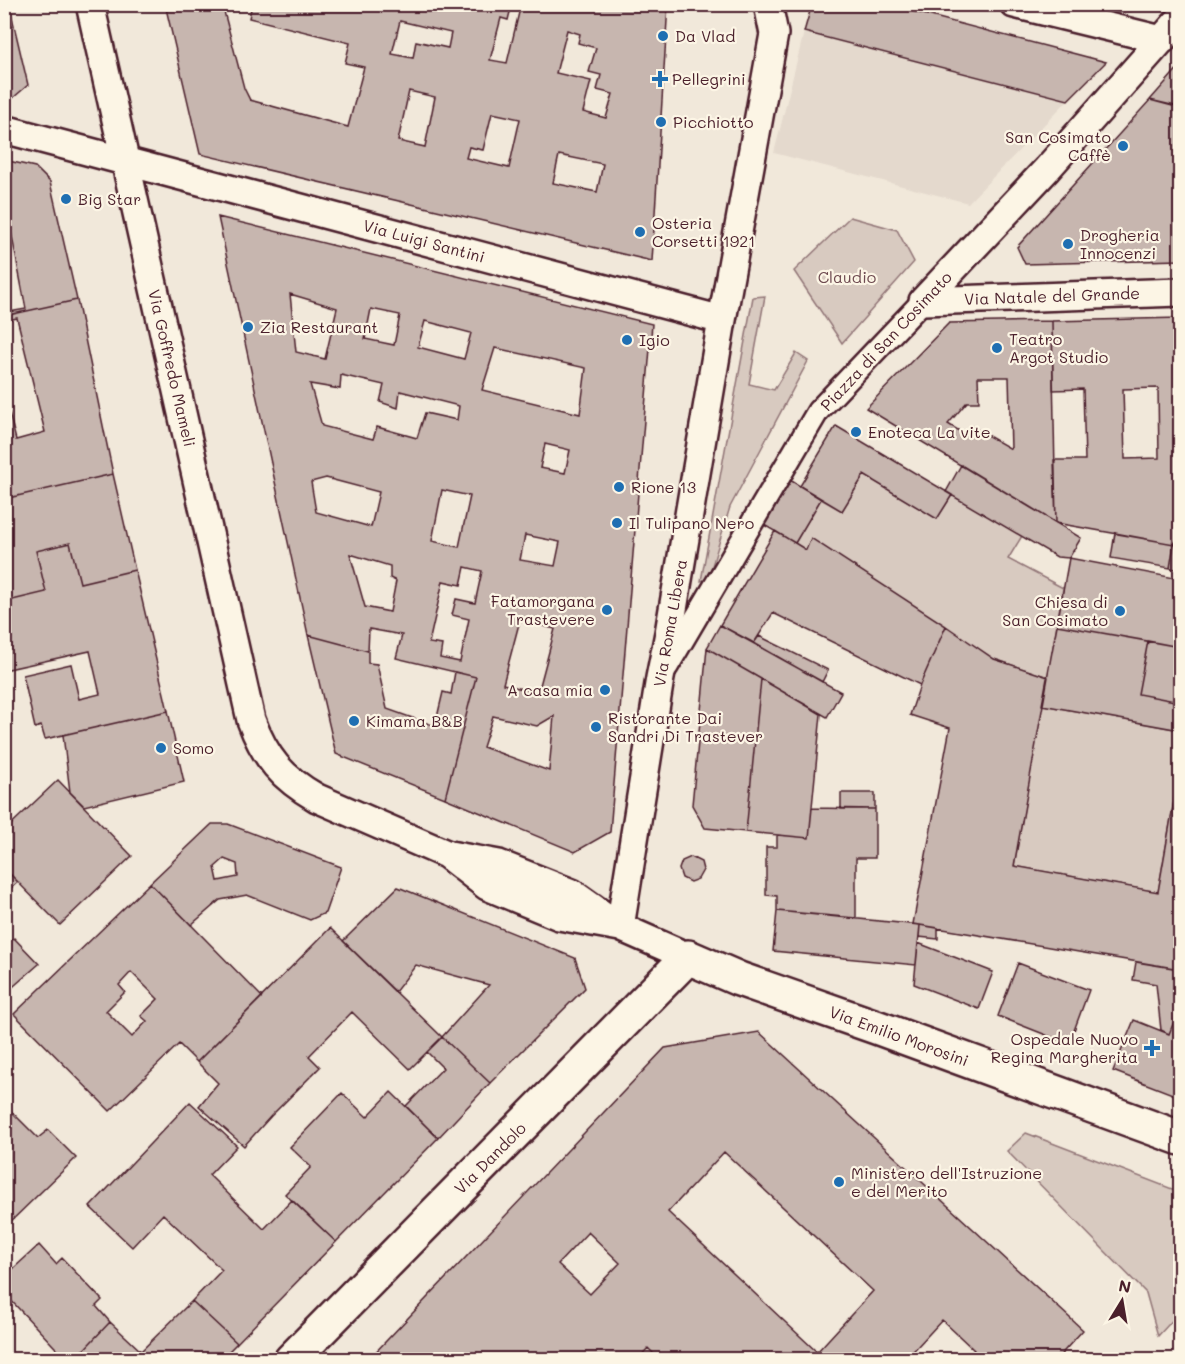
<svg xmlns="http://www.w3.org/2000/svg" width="1185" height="1364" font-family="Mali,sans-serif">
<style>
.built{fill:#e4d9cd}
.green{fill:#d8cac0;stroke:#917476;stroke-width:1.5}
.building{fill:#c7b6af;stroke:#4a1f2b;stroke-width:1.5;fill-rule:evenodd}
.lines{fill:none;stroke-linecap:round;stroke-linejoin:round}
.pedestrian-casing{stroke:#4a1f2b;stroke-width:26}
.minor-casing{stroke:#4a1f2b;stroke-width:32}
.tertiary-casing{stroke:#4a1f2b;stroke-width:38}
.pedestrian{stroke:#fcf5e5;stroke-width:21}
.minor{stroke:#fcf5e5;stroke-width:27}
.tertiary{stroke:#fcf5e5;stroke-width:33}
.poi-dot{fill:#1f6fb2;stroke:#fcf5e5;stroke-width:2}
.labels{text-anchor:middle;stroke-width:4.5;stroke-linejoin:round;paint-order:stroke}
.poi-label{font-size:16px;fill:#4a1f2b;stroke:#fcf5e5;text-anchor:start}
.street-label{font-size:16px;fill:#4a1f2b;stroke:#fcf5e5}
.park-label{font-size:16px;fill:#6e4a50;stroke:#fcf5e5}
</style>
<rect width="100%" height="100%" fill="#f1e8da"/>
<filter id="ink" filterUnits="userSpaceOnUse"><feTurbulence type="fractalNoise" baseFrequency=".0167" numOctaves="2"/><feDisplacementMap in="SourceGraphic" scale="12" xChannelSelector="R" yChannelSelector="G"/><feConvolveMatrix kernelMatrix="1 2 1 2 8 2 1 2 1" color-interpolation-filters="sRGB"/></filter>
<g filter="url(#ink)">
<path class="built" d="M804,32L1068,100L968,203L774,153Z"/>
<path class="green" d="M850,217L897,230L914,262L842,343L794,271Z
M765,296L749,384L774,390L796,353L808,361L730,507L708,579L701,581L753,297Z
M864,475L937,519L952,495L1022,536L1008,559L1063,588L1048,677L994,659L811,539L806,550L795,543L821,499L842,511Z
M1042,705L1180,730V767L1158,892L1014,866Z
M1026,1133L1180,1192V1312L1158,1336L1146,1293L1007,1151Z"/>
<path class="building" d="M4,4H9L28,85L13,98L4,96Z
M165,4H222L244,88L250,100L348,127L364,67L345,63L350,43L249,18L252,4H512L508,20L501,18L490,60L507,63L521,4H668L652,261L200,154ZM400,21L451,33L448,48L416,41L413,58L392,54ZM567,30L580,34L578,43L596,48L589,72L601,75L597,90L613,94L606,118L583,112L591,81L556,73ZM409,91L435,97L425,147L398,141ZM492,113L520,119L509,168L466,158L469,147L483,150ZM559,155L603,164L597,192L553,183Z
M812,4H885L1106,62L1068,100L804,32Z
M1104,4H1136L1131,11Z
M1180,66V107L1150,100Z
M1150,100L1180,108V260L1025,264L1017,247Z
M4,160L35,167L50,182L77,300L4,316V313L26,309L10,226L4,224Z
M218,217L652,324L610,832L575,852L445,798L476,677L396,658L402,635L369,629L368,651L308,635ZM290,294L337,308L325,359L296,352ZM371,309L400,315L394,345L365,339ZM425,321L471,333L464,359L418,347ZM495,348L586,368L580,414L482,390ZM341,375L384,385L380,402L398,408L400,391L459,406L457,420L425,413L417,438L377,427L373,439L322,426L310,384L340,389ZM545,444L570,450L565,473L540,468ZM326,478L379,492L371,527L316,512L311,482ZM442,490L470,496L459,547L432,541ZM525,535L560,542L555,566L520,560ZM350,554L390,566V578L396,581L390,612L365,607ZM465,567L482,571L475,603L456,599L452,615L469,619L460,662L440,658L442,645L429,643L443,581L461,585ZM520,620L555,629L538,693L503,684ZM493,716L537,726L554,716L549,771L483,747Z
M77,300L113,474L4,499V393L16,440L45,432L17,318L4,321V316Z
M1180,318V534L1174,544L1056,523L1054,460H1085L1083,389L1053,390L1052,321ZM1158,388L1159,458L1125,459L1123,389Z
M1052,321L1056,523L866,408L949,323ZM978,377H1009L1011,449L971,426L966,435L948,424L967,402H979Z
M836,426L952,495L937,519L864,475L842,511L800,486Z
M961,465L1081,538L1069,558L1057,557L946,492Z
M113,474L135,570L80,583L70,543L36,551L46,592L4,602V499Z
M790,480L821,499L795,543L764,525Z
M775,531L806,550L811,538L946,626L920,685L773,613L754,643L720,625Z
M1115,533L1174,544L1170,568L1111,558Z
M1180,534V545L1174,544Z
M70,543L80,583L135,570L168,711L45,739L41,726L35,728L23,675L71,664L79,699L100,694L90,651L4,670V602L46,592L36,551Z
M1174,544L1180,545V570L1170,568Z
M1069,558L1180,579V647L1057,625Z
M720,625L841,692L827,717L707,648Z
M1057,625L1148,641L1138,694L1180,702V730L1042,705Z
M946,626L994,659L1048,677L1014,866L1158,892L1180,767V969L913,924L950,728L910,715L920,685Z
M308,635L368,651V663L377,664L387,709L435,726L443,692L451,694L455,672L476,677L445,798L336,754Z
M759,636L828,670L822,682L754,643Z
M1148,641L1180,647V702L1138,694Z
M707,648L761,679L746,832L705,828L692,805Z
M761,679L821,714L809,838L746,832Z
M168,711L184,782L84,806L70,792L63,735Z
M58,780L132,856L60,925L4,868V831Z
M841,793H875V809H841Z
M812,808L875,809V858H856V918L777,911V896L766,895V847H777V835L809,838Z
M212,824H228L341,867L325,913L310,920L247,895L220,900L191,925L150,883ZM224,859L237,864L238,877L218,881L215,867Z
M691,857L701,862L703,870L698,879L690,882L682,878L679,869L682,861Z
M4,868L18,882L4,894Z
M150,883L262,997L197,1062L179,1044L110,1111L14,1014ZM131,972L158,999L141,1016L147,1021L132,1037L106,1011L125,992L119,985Z
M398,887L575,958L585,988L490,1083L442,1037L489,985L416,965L395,992L343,941Z
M777,911L920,925L916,965L773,951Z
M920,925L938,928V939L919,937Z
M330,928L442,1037L410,1069L352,1012L309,1056L320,1067L271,1116L244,1146L199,1106L218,1083L197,1062Z
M4,938L9,942L14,938L39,964L7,992L4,989Z
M918,943L993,972L979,1009L914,984Z
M1136,962L1179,969L1176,987L1179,1019L1176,1017L1169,1034L1161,1030L1156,984L1133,980Z
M1018,963L1089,990L1069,1044L998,1016Z
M1176,1017L1180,1019V1097L1113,1071L1134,1020L1169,1034Z
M759,1032L1083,1330L1056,1360H964L974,1350L942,1320L905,1360H660L648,1348L637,1360H479L473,1354L468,1360H368L665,1048ZM724,1152L873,1291L817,1352L668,1212ZM588,1232L620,1263L590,1294L558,1264Z
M442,1037L490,1083L438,1138L406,1106L443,1068L427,1052Z
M391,1092L438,1138L336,1242L285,1194L311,1167L290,1147L342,1093L367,1117Z
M190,1102L237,1146L209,1175L264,1229L292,1200L336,1242L237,1343L192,1301L222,1270L163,1214L132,1247L90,1207Z
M4,1104L38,1138L48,1130L76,1158L4,1228Z
M39,1245L56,1264L62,1258L102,1300L96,1306L110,1322L74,1360H67L4,1293V1277Z
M192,1301L237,1343L220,1360H74L110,1322L141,1351Z"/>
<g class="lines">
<g class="pedestrian-casing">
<path id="pedestrian" d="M667,667L818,411L923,301"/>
</g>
<g class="minor-casing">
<path id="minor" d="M90,4L251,720C265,758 282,778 317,798L446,854L487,886L559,916L620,927
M1014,4L1162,40
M4,129L722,320
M923,301L1047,169L1180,19
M923,301L1180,292
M450,855L499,864L572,893L620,927L688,957
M620,927L660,678L669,633L722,320L774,34L768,4"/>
</g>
<g class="tertiary-casing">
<path id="tertiary" d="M291,1360L688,957L739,979L876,1027L1180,1138"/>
</g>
<use href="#pedestrian" class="pedestrian"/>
<use href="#minor" class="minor"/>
<use href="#tertiary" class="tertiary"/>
</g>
</g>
<g class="poi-dot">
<circle cx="663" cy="36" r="6"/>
<path d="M657 70h6v6h6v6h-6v6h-6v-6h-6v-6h6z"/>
<circle cx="661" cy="122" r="6"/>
<circle cx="1123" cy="146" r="6"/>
<circle cx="66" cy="199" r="6"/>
<circle cx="640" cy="232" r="6"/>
<circle cx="1068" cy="244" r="6"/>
<circle cx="248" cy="327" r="6"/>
<circle cx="627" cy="340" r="6"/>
<circle cx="997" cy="348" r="6"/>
<circle cx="856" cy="432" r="6"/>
<circle cx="619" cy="487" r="6"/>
<circle cx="617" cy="523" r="6"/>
<circle cx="607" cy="610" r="6"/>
<circle cx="1120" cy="611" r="6"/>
<circle cx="605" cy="690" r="6"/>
<circle cx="354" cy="721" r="6"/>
<circle cx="596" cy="727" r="6"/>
<circle cx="161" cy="748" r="6"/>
<path d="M1149 1039h6v6h6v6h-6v6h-6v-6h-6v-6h6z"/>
<circle cx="839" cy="1182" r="6"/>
</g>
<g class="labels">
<g class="poi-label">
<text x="675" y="42">Da Vlad</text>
<text x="672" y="85">Pellegrini</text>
<text x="673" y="128">Picchiotto</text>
<text x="1111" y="143" text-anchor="end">San Cosimato<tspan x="1111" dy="18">Caffè</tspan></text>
<text x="78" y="205">Big Star</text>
<text x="652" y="229">Osteria<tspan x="652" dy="18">Corsetti 1921</tspan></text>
<text x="1080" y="241">Drogheria<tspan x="1080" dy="18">Innocenzi</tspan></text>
<text x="260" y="333">Zia Restaurant</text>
<text x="1009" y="345">Teatro<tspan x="1009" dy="18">Argot Studio</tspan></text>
<text x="639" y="346">Igio</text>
<text x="868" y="438">Enoteca La vite</text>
<text x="631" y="493">Rione 13</text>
<text x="629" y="529">Il Tulipano Nero</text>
<text x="595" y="607" text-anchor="end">Fatamorgana<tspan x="595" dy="18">Trastevere</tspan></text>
<text x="1108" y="608" text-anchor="end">Chiesa di<tspan x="1108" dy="18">San Cosimato</tspan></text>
<text x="593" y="696" text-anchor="end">A casa mia</text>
<text x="608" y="724">Ristorante Dai<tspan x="608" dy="18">Sandri Di Trastever</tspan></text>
<text x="366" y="727">Kimama B&amp;B</text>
<text x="173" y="754">Somo</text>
<text x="1138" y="1045" text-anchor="end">Ospedale Nuovo<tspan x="1138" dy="18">Regina Margherita</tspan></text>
<text x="851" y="1179">Ministero dell'Istruzione<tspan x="851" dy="18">e del Merito</tspan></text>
</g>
<g class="street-label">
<text transform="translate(424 241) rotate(15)" y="6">Via Luigi Santini</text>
<text transform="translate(1052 296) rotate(-2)" y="6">Via Natale del Grande</text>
<text transform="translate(886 341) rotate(-47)" y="6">Piazza di San Cosimato</text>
<text transform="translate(172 368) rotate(77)" y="6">Via Goffredo Mameli</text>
<text transform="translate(670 623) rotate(-80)" y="6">Via Roma Libera</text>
<text transform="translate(899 1036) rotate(20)" y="6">Via Emilio Morosini</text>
<text transform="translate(490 1158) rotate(-45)" y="6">Via Dandolo</text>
</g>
<g class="park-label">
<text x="847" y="283">Claudio</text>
</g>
</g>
<rect width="1185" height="1364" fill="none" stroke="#fcf5e5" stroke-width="24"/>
<rect x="12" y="12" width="1161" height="1340" fill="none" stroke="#4a1f2b" stroke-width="2" filter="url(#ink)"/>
<g transform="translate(1122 1301) rotate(11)" stroke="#fcf5e5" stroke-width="4.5" paint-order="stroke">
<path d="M0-4.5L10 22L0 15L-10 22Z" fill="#4a1f2b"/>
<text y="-9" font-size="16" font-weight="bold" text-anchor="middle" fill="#4a1f2b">N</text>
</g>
</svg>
